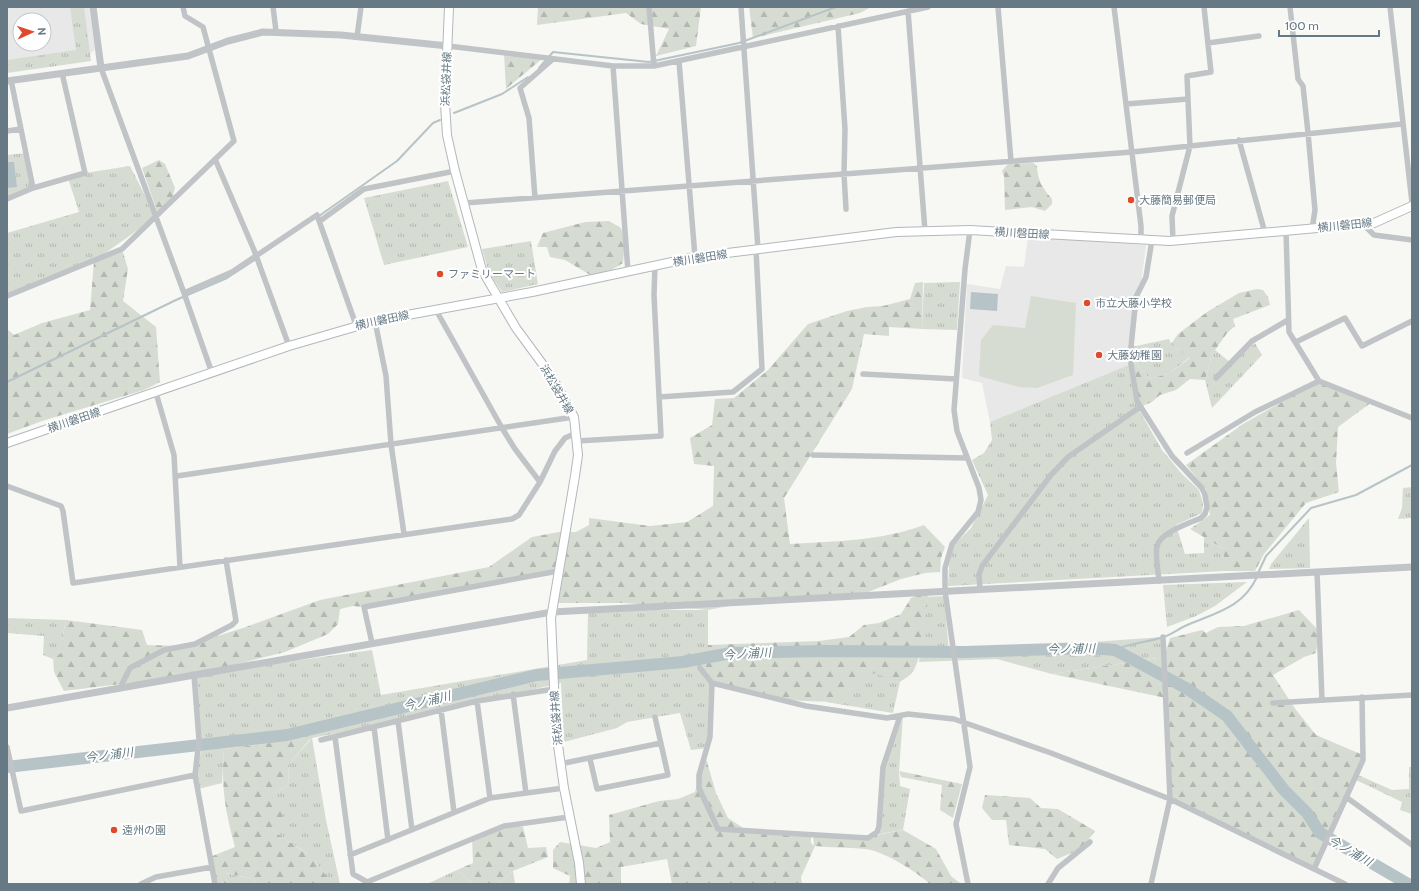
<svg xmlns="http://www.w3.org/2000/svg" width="1419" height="891" font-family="Cabin,'Noto Sans JP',sans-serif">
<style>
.built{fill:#e7e8e7;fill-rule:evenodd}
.grass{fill:url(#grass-tufts)}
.forest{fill:url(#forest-firs)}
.pitch{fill:#d7dcd3}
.water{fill:#b7c4c7}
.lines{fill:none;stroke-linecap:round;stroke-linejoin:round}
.stream{stroke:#b7c4c7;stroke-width:2}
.river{stroke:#b7c4c7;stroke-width:12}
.secondary-casing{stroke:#b2b8bc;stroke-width:10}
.minor{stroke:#c0c4c7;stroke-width:5.5}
.tertiary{stroke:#c0c4c7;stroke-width:7}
.secondary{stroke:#fff;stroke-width:8}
.poi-dot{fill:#e0492a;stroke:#fff;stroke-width:1.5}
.labels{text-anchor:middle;stroke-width:4;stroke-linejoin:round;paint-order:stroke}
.street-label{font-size:11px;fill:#667984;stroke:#fff}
.poi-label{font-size:11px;fill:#667984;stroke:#fff;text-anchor:start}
.water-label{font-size:12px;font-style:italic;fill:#627a80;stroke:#fff}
</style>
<defs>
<pattern id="grass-tufts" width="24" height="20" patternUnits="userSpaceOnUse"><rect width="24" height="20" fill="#d7dcd3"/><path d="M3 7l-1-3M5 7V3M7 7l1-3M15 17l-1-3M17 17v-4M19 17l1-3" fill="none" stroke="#b2b7b1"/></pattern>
<pattern id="forest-firs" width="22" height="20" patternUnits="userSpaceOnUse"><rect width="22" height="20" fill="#d7dcd3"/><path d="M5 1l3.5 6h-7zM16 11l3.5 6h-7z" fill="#b2b7b1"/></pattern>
</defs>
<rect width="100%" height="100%" fill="#f7f7f4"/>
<path class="built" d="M7,7H89L95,49L85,60L7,70ZM20,20H44V44H20Z
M1028,237L1146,245L1131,364L990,422L982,383L962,378L967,284L1000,289L1006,266L1024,267Z"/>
<path class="grass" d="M70,7H84L91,61L7,73V60L76,50Z
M26,153L33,188L7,199V155Z
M130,166L156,217L94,261L7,296V233L79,212L68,178L85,173Z
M448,181L468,247L384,265L364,198Z
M531,241L538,284L502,292L489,273L482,249Z
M960,282L957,330L922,329L924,283Z
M1169,339L1171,344L1190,357L1170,373L1150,379L1133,361L1131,347Z
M1255,343L1262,355L1212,408L1205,380L1210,363L1211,356L1215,350L1231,363Z
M1131,364L1138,408L1162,450L1182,474L1199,490L1203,503L1202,513L1176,525L1185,554L1204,553V537L1224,549V571L948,586L950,549L971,528L988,495L972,460L984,453L992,440L990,422Z
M1412,487V518L1398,519L1402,508L1403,488Z
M1309,518L1310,568L1269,569L1271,564Z
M1247,582L1215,606L1196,616L1167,627L1163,585Z
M944,596L949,652L1163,637L1164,657L1052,674L997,659L919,662L928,597Z
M588,610H708V645L700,668L712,683L707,748L691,750L680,713L627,722L617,728L564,742L561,683L387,723L312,738L326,820L340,884C326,884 321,865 311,857C300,847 285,840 272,830L275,793L288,785L289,764L311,739L224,749L222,783L198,789L195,775L201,752L194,675L372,650L381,695L587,660Z
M7,618L66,620L62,640V652L53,659L43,655L44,636L7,633Z
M875,671L900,682L893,713L826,702L851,689Z
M903,716L899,771L900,786L910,789L903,830L872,835L877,832L884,764Z
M1409,767H1412V814L1400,810L1402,802L1354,779L1356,774L1392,790L1409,789Z
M457,870L473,884H427Z
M513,871L515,884H498Z
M225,873L253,879L257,884H227Z"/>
<path class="forest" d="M538,7H701L696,46L656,56L669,29L641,24L626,13L537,25Z
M749,7H871L860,13L753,38Z
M504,53L543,58L506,89Z
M159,160L165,164L175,188L171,203L157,211L142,168Z
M1033,163L1037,166C1037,179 1043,189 1052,199V204L1045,211L1032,207L1005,210L1004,176L1002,171L1008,164Z
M609,221L621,228L625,240L623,263L608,272L592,276L565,260L550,257L547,247H537L543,233L585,222Z
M122,249L128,269L123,301L156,327L160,382L144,390L42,421L7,434V329L14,335L42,323L90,310L94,261Z
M923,282L922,329L889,327V336L864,334L852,389L784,498L790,544C836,541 881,541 924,525L945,547L941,558L940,572L925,573L901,579L858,596L754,601L708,610L625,603H553L558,571L364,607L353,606L340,609L338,624L328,634L285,652L194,675L64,691L54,672L53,659L62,652V640L66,620L142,630L147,645L186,646L246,627L320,600L489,567L532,537L559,532H576L589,525V518L650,526L687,522L713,506L714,466L694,464L690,438L712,425L715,399L734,398L768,370L808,324L847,311L867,307L883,306L910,299L915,283Z
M1257,289L1263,290L1268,297L1270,305L1233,319L1235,326L1227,333L1211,356L1210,363L1205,380L1190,379L1176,390L1160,395L1152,402L1140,407L1133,361L1150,379L1170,373L1190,358L1171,344L1178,334L1207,312L1239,293Z
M1319,381L1372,402L1338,427L1336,463L1339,492L1306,503L1264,554L1255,571H1224V549L1190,529L1210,515L1206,489L1186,465L1243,424Z
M929,592C925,616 925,648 914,670C912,675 904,679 900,682L874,673L833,702L780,700L716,684L700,665L708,645L819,641L849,637L864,625L879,623L901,614L911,598Z
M1299,610L1319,631L1316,653L1304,657L1273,675L1296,710L1316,735L1363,755L1314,869L1170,799L1166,698L1052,674L1164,657L1170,638L1202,630L1206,633L1218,627L1244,626Z
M311,738L289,764L288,785L275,793L284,814L272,830L312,857L327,877L336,884H257L253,879L226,873L227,884H215L210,857L235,847C225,810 221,788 224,749Z
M705,755L716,793L728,818L751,833L811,834V843L814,846L813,834L865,837L903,830L936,849L951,876L961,884H930C915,871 884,851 865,849C848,847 831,848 815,846L801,877L802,884H672L667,859L621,867V884H569L570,876L553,868V850L560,842L596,848L610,842L609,815L659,801L678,799L695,792Z
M899,771L962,784L953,818L940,810L942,785L901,777Z
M985,795L1030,798L1041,808L1058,809L1095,831L1081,849L1057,859L1045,849L1009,845L1006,820H992L982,808Z
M511,824L523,827L528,848L546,847L548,857L513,871L498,884H473L457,870L473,863L472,838Z"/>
<path class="pitch" d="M1031,296L1076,303L1073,375L1037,388L1019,387L979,376L981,340L993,325L1025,328Z"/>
<path class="water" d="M7,162H14L17,187L7,188Z
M971,292L998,294L997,311L970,309Z"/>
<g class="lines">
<path class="stream" d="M539,68L553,52L649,62L739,43L836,7
M454,113L502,94L528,77
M319,216L397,161L433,123L440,120
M7,382L176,300L227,278L256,259
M1258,573L1266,556L1311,508L1356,495L1412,465
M1115,650C1131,642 1147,643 1163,637C1171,635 1178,629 1185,626C1214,613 1242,609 1257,577"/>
<path class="river" d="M7,767L287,735L537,675L683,662L731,653L826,651L965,652L1090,648L1115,650L1186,688L1227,716L1284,790L1307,813L1320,833L1408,884"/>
<g class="secondary-casing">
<path id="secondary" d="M449,7L445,104L447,135L455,171L482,270L516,328L552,377L574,417L578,455L575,476L551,618L556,731L564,788L579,863L581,884
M7,443L289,346L375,321L532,292L695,257L896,232L970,230L1170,241L1374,223L1412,206"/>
</g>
<path class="minor" d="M273,7L276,31
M649,7L654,66
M741,7L758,249
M998,7L1011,161
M1114,7L1141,226V239
M1290,7L1298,79L1303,86L1308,133L1315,210L1312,229
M1390,7L1412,203
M908,11L925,231
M838,26L845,129L844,174L846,209
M357,37L361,7
M1208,43L1259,36
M448,46L613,66H654L928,7
M679,61L695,257
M613,66L628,272
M101,68L184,293L212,373
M1126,104L1188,99
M7,131L21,129
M1239,140L1265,233
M215,159L254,250L289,346
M33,188L85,173L62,73
M535,198L529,118L520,88L553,59
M7,199L33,188L11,80
M465,203L1132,152L1402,124
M320,221L364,189L455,171
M1363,224L1374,235L1412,240
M1286,231L1289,332L1319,381L1412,418
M1152,240L1146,277L1136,297L1131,347V364L1137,401L1172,456L1202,488L1205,495L1207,507L1205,514L1201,518C1190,523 1159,533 1157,546C1155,556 1158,570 1159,581
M1173,241L1172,216L1190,146L1187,76L1211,72L1204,7
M184,293L232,272L317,215L356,325
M7,296L122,249L234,141L203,27L185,16L183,7
M436,310L502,428L515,449L540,482
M375,321L386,376L391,444L404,534
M1296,342L1345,318L1362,346L1412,321
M863,374L956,379
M1216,378L1252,341L1288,320
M156,393L174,455L180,567
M659,397L733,392L762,369L756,249
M577,441L661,436L654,295L655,266
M1187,453L1255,412L1319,381
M813,455L967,458
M177,476L574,417
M7,486L61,506L63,511L73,583L512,519L519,515L540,482L555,451L565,438L576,433
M1317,572L1322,700
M980,589L979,575L982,566L1051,475L1068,457L1140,407
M372,643L364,607L558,571
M700,668L712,683L806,706L887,718L908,714L954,719L1051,753L1170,799L1345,884
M194,675L199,740L195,775L215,884
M712,683L710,737L699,775V788L718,829L868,838L877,832L879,826L883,767L900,716
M120,688L130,668L164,650L195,644L232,625L236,621L226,560
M513,694L526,793
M477,701L490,798
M1273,703L1412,695
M441,710L454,812
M398,721L412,830
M374,727L388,840
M335,737L353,874L367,882L504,826L569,817
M321,740L477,701L554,689
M7,747L21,811L195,775
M590,759L597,789L668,775L655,717
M560,764L661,743
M1346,797L1412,845
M350,855L490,798L564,788
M1314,869L1363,760L1362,697
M141,884L156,877L212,867
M968,884L956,824L970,767L945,591V568L952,544L978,512L981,500L979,488L957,431L954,410L965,269L970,230
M1048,884L1058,868L1090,842
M1151,884L1170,799L1163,637"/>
<path class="tertiary" d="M93,7L101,68
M7,81L188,56L228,41L263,32L341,35L448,46
M7,708L552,612L1412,567"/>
<use href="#secondary" class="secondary"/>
</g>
<g class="poi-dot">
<circle cx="1131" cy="200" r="4"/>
<circle cx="440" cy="274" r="4"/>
<circle cx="1087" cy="303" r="4"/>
<circle cx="1099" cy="355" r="4"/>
<circle cx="114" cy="830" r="4"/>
</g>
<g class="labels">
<g class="street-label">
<text transform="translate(446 79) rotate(-88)" y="4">浜松袋井線</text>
<text transform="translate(1345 225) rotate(-6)" y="4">横川磐田線</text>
<text transform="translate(1022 233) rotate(3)" y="4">横川磐田線</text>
<text transform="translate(700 258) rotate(-9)" y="4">横川磐田線</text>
<text transform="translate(382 320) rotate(-12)" y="4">横川磐田線</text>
<text transform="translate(557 389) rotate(60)" y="4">浜松袋井線</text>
<text transform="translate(74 420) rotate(-19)" y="4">横川磐田線</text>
<text transform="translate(556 718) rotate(-94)" y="4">浜松袋井線</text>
</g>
<g class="poi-label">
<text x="1139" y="204">大藤簡易郵便局</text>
<text x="448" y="278">ファミリーマート</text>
<text x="1095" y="307">市立大藤小学校</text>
<text x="1107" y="359">大藤幼稚園</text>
<text x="122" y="834">遠州の園</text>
</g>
<g class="water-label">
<text transform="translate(1071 649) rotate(-1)" y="4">今ノ浦川</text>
<text transform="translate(747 654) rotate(-4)" y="4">今ノ浦川</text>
<text transform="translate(427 701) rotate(-13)" y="4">今ノ浦川</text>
<text transform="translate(109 755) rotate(-7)" y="4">今ノ浦川</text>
<text transform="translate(1350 851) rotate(30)" y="4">今ノ浦川</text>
</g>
</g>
<rect width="1419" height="891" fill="none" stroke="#667984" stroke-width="16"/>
<g transform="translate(32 32) rotate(87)"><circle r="19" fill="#ffffff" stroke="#c2c9ce"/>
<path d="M0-3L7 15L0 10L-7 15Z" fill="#e0492a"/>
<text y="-6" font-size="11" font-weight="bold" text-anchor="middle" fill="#667984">N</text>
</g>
<path d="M1279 30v6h100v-6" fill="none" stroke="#667984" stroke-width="2"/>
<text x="1285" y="30" font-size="12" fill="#667984" stroke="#ffffff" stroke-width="3" paint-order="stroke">100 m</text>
</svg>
